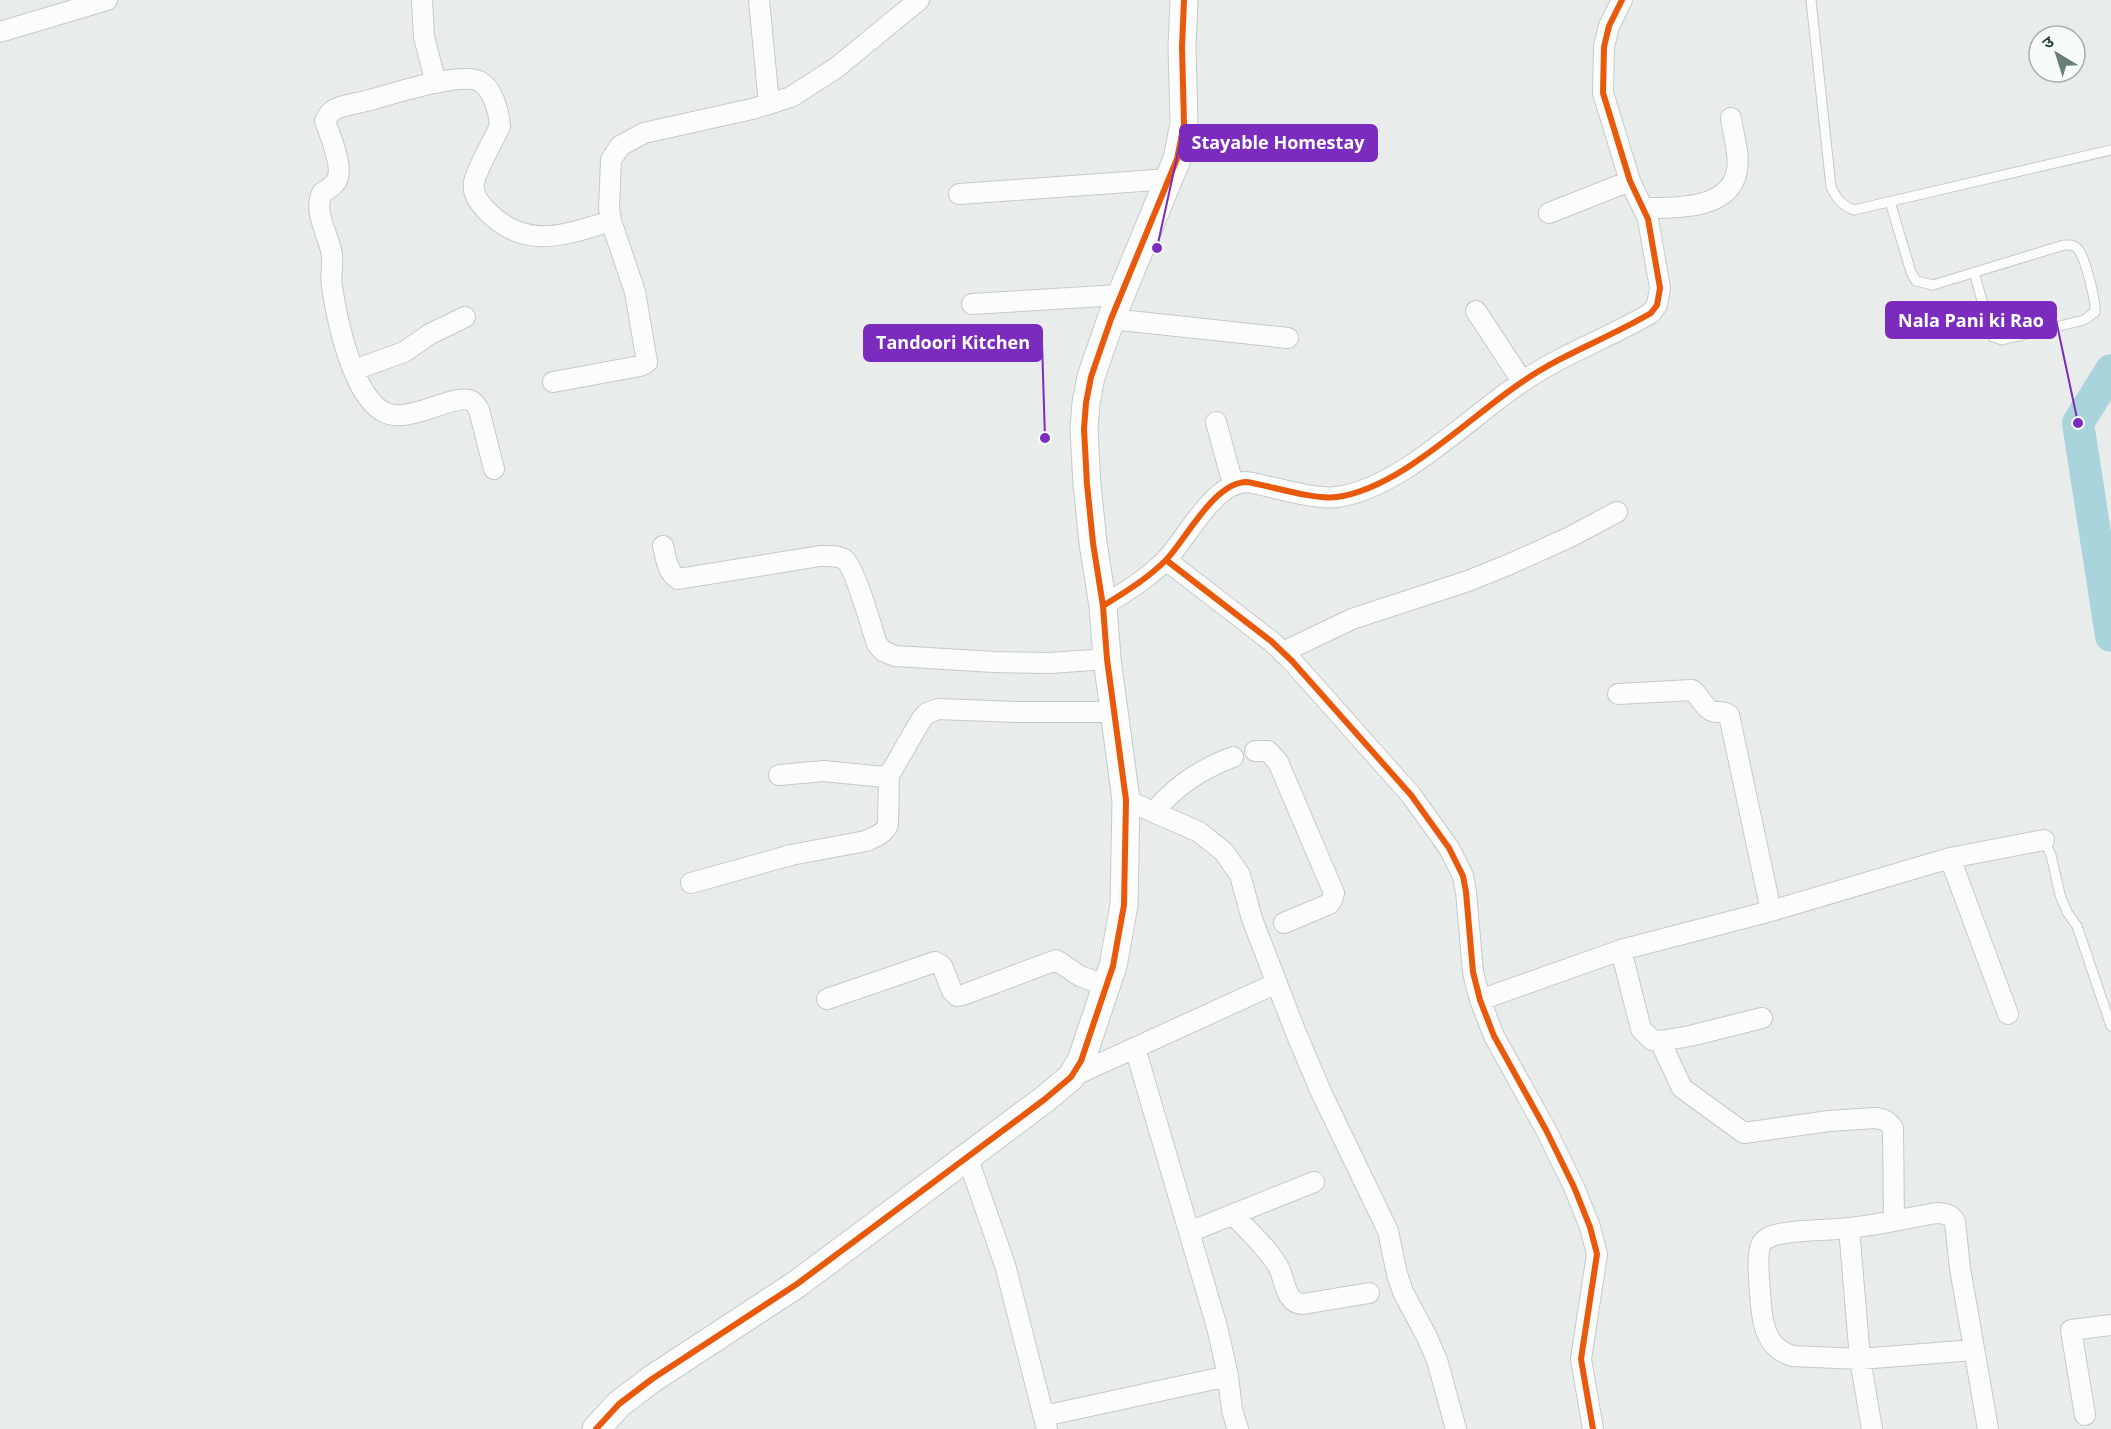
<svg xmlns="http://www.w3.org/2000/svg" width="2111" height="1429" font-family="'Open Sans','Noto Sans Devanagari',sans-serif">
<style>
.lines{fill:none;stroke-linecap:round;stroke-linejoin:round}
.river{stroke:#a9d4db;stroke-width:32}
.lane-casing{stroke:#c5cac8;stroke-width:11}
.street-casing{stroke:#c5cac8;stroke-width:22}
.secondary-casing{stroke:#c3cbc8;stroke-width:29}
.lane{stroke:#fcfcfc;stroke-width:9}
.street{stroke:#fcfcfc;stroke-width:20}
.secondary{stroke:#fcfcfc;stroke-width:27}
.cycleway-casing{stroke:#f7fbf9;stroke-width:10}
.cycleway{stroke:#e8590c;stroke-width:6}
.leader{fill:none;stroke:#7b2cbf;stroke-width:2}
.callout-dot{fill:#7b2cbf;stroke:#f7fbf9;stroke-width:2}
.callout{fill:#7b2cbf;stroke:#7b2cbf;stroke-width:2}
.callout-label{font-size:18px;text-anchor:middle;font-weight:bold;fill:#fff}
</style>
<rect width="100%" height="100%" fill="#e8edeb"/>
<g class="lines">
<path class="river" d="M2111,370L2078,423L2111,636"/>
<g class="lane-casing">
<path id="lane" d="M1811,0L1831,187C1837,199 1841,205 1854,210L2111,150
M1890,202L1911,272L1916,281L1933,285L2064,245C2069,245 2074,244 2078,249C2085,257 2096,301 2095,312L2084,320L2002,340L1993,337L1991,333L1974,272
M2044,840L2051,855L2060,895L2067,912L2077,926L2111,1026"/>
</g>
<g class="street-casing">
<path id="street" d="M422,0L424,37L436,83
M759,0L769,104
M0,32L107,0
M959,194L1169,179
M1644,208C1675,208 1731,210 1737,170C1740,154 1733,134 1731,118
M1549,213L1630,181
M972,304L1120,295
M1476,311L1522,381
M1111,319L1288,338
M354,370L404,352L430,334L465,317
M553,382L640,366L647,362L635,292L611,221L609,208L611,160L620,146L644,133L752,109L791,97L836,68L919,0
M1216,422L1233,484
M494,469L479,410C477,407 476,404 473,402C459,390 411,424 386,413C353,399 337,320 332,287C330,276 333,266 332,255C329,235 313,213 322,193C328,189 336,185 338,177C342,163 330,135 325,121C328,115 331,110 338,108C348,104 359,103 370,100C392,94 459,72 479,81C493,88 499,112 500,126C493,142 478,166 474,182C472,193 479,203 486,210C524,251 565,235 611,221
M663,546C666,558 667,572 678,579L820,556C828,556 837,555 844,559C854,565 872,629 877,644L883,651L895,656L994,662L1050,663L1107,659
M1166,560L1271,641L1292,661L1411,795L1449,848L1463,876L1466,892L1473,972L1480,1000L1494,1036L1546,1130L1574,1187L1590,1227L1597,1254L1581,1359L1593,1429
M1103,606C1125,592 1147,579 1166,560C1187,538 1214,482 1247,482C1271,486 1313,500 1337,497C1401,488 1468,418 1522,382C1562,354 1609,338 1651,313L1657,305L1660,288L1648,219L1630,181L1603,93L1604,47L1609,26L1622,0
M1283,652L1352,619L1468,581L1510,564L1570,537L1617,512
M1618,694L1692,690C1699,695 1702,705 1710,710C1716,714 1723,710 1729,715L1771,911
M1255,751H1268L1278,762L1334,893L1332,900L1329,904L1284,923
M779,775L824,771L884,777L891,772L921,720L927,713L938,709L1016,712H1114
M1126,800L1199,832L1224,852L1240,875L1252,919L1296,1033L1321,1092L1388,1231L1397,1274L1403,1292L1427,1337L1437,1360L1456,1429
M1155,811C1176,785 1201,769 1233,757
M1950,858L2008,1014
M691,883L791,855L866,841C875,837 884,834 888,825L889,775
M1621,950L1641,1029L1652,1040L1660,1041L1690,1036L1762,1018
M827,999L935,962L942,966L952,991L957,996L963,995L1056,960L1080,976L1107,986
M1480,1000L1621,950L1771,911L1950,858L2044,840
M1660,1041L1682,1088L1744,1133L1829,1121L1875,1118C1884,1119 1888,1121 1893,1128L1894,1221
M1135,1048L1217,1327L1228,1376L1232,1410L1238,1429
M1071,1077L1277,983
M967,1156L1005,1265L1047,1429
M1233,1214C1248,1231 1268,1248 1279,1268C1285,1281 1286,1304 1303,1304L1369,1293
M1849,1228L1860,1359L1792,1356C1768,1348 1763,1328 1761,1305C1760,1293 1756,1254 1761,1245C1763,1240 1770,1236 1775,1235C1799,1229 1825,1231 1849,1228C1878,1225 1907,1218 1936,1213C1944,1213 1952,1214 1955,1222L1960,1268L1988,1429
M1189,1232L1314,1182
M2085,1415L2071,1330L2111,1325
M1044,1416L1228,1376
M1872,1429L1860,1359L1974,1350"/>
</g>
<g class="secondary-casing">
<path id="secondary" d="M596,1429L619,1404L652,1379L797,1284L1045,1099L1071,1077L1081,1061L1113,966L1124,905L1126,800L1107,659L1103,606L1093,543L1087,484L1084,429L1086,403L1091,377L1111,319L1177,159L1184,124L1182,47L1184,0"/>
</g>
<use href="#lane" class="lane"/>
<use href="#street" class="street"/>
<use href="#secondary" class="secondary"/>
<g class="cycleway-casing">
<path id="cycleway" d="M1166,560L1271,641L1292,661L1411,795L1449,848L1463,876L1466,892L1473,972L1480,1000L1494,1036L1546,1130L1574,1187L1590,1227L1597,1254L1581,1359L1593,1429
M1103,606C1125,592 1147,579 1166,560C1187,538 1214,482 1247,482C1271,486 1313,500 1337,497C1401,488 1468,418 1522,382C1562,354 1609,338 1651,313L1657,305L1660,288L1648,219L1630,181L1603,93L1604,47L1609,26L1622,0
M596,1429L619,1404L652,1379L797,1284L1045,1099L1071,1077L1081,1061L1113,966L1124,905L1126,800L1107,659L1103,606L1093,543L1087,484L1084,429L1086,403L1091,377L1111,319L1177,159L1184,124L1182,47L1184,0"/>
</g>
<use href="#cycleway" class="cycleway"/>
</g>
<path class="leader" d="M1157 248L1180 143M2078 423L2056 320M1045 438L1042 343"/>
<g class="callout-dot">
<circle cx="1157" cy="248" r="6"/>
<circle cx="2078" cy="423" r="6"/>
<circle cx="1045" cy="438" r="6"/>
</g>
<g class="callout">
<rect x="1180" y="125" width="197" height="36" rx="6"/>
<rect x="1886" y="302" width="170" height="36" rx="6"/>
<rect x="864" y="325" width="178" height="36" rx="6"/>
</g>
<g class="callout-label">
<text x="1278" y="149">Stayable Homestay</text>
<text x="1971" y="327">Nala Pani ki Rao</text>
<text x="953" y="349">Tandoori Kitchen</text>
</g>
<g transform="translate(2057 54) rotate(322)"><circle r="28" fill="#f7fbf9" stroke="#a3b1ad" stroke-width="1.5"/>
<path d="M0-4.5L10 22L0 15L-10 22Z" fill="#697e78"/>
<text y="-9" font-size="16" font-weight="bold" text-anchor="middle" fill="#24423a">उ</text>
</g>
</svg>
